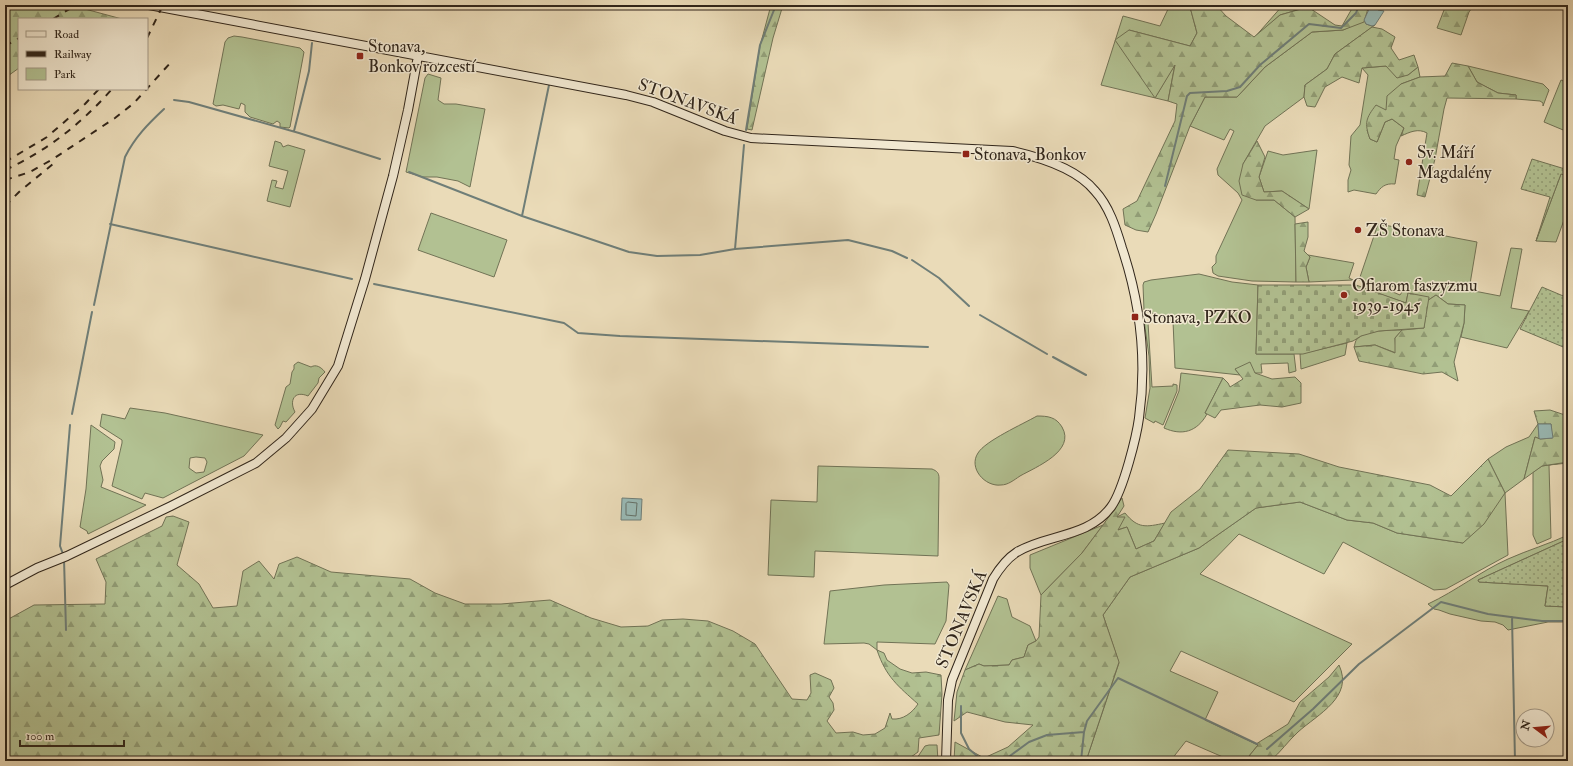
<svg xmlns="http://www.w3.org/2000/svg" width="1573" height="766" font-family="'IM FELL Double Pica',serif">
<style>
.green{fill:#b2c192;stroke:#717356;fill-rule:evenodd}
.forest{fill:url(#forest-firs);stroke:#717356}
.cemetery{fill:url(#cemetery-stones);stroke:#717356}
.garden{fill:url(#garden-dots);stroke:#717356}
.water{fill:#99bab6;stroke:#6f7e78}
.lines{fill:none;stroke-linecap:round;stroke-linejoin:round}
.shore{stroke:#647068;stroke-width:1}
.stream{stroke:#6f7e78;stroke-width:2}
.secondary-casing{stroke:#30251a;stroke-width:10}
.secondary{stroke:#f1e8d1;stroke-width:8}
.rail{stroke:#30251a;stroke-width:2;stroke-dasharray:7 7;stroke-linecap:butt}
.poi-dot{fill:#8f2418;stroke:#f1e8d1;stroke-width:1.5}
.labels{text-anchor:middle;stroke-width:3;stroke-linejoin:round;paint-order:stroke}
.poi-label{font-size:17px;fill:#30251a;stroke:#f1e8d1;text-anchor:start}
.street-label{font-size:17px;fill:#30251a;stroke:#f1e8d1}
</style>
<defs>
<pattern id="forest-firs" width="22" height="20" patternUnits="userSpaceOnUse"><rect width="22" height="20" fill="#b2c192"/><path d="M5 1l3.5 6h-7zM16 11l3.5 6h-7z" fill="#919d76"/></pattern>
<pattern id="cemetery-stones" width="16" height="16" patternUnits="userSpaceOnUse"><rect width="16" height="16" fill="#b2c192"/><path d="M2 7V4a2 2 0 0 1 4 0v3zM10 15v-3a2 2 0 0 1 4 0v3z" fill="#919d76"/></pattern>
<pattern id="garden-dots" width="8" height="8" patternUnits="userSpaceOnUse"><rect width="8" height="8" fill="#b2c192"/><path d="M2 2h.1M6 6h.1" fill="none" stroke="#919d76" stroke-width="1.8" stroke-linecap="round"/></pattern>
</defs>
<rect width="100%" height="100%" fill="#eadbb8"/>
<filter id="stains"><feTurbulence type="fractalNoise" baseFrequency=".005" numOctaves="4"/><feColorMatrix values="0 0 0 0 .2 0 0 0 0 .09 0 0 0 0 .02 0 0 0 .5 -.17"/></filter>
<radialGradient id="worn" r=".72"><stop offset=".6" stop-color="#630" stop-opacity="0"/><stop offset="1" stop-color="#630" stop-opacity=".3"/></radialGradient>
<path class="green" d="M1167,5H1189L1190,7L1197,33L1190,46L1129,30L1155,98L1175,64L1168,101L1101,85L1123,16L1160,26L1169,7Z
M1283,5H1306L1308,7L1280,15L1254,38Z
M1364,20L1366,24L1372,26L1375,25L1335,54L1327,69L1305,85L1304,97L1265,126L1243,164L1256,200H1274L1295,217L1296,282L1252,281L1218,276L1213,273L1212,267L1216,263V256L1242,200L1238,193L1218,175L1217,169L1234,131L1230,129L1224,140L1190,126L1205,97H1237L1265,67L1312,32L1343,30Z
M234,36L242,37L300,48L304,52L290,127L289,128L280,127V123L277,121L273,124L250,117L245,112V105L241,103L239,109L223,105L216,106L213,104L225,42L228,38Z
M1386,66L1408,75L1418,67L1420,77L1401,84L1386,111L1367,130L1370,139L1377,142L1385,122L1392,119L1404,128L1396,146L1394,159L1399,160L1395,184C1385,183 1381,187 1376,194L1354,190L1348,192V180L1351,170L1349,165L1351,136L1360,125L1368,75L1362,68Z
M1468,66L1543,84L1549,90L1543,106V103L1540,101L1516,99V95L1498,93L1477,82Z
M428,74L441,78L438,100L444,104H456L485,109L470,187L458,181L437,177H423L406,172L425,78Z
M1561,80L1568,83V132L1544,122Z
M275,141L281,143L283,147L288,145L305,150L290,207L267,201L272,180L277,181L275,187L283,189L288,171L269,166Z
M1317,150L1309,209L1282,191L1264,192L1259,177L1268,151L1283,155Z
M1561,174L1568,176V209L1556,242L1536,241Z
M431,213L507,240L494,277L418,250Z
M1378,224L1412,230L1411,232L1413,233L1414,230L1477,242L1469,290L1500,296L1511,248L1522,249L1511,308L1529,311L1507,348L1461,337L1464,323L1465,305L1448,304L1436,295L1427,301L1429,298L1408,293L1406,303L1377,293L1380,290L1385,291L1388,290L1400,295L1402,292V289L1400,287L1379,285L1359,280Z
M1308,255L1354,263L1349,278L1353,280L1309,282L1306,267L1310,257Z
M1199,274L1232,282L1258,285L1256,354H1294L1296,371L1289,373L1288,363L1261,364L1262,373H1255L1235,369L1240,375L1175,368L1173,321L1144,310L1143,285L1144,282L1151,280Z
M1144,320L1148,323L1152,387L1173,386V384L1177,385V391L1163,425L1155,421L1154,423L1145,418L1150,388L1149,356Z
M1402,330L1395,338L1396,353L1375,345L1354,347C1355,345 1355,341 1357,339C1365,330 1391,330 1402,330Z
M1347,343L1345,355L1301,369L1300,354Z
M298,362L311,367C316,364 321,367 325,372L319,378L318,383L308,396C294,390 289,401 295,412L286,422L283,421L280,427L278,429L275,425L286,387L290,384L292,372L294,369V365Z
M1181,373L1223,378L1205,413L1207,414C1197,432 1182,436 1164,428L1179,391Z
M130,408L165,413L263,435L244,456L163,498L145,493L142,499L112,486L122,443V440L100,426L102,414L125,419ZM196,457L205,458L207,462L204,472L196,473L189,468L190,458Z
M1037,416C1048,416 1056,417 1062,427C1076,451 1036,467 1020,476C1014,480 1008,485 1001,485C985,487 968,468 978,453C985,441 1023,424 1037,416Z
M1538,424L1539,437L1540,439L1535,437L1524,479L1505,493L1508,555L1446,589L1434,590L1343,542L1324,574L1239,534L1200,574L1352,644L1294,702L1181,651L1170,671L1218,692L1205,720L1258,745L1245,761H1232L1186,741L1175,755L1172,761H1086L1119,663L1103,615L1130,577L1199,548L1256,508L1300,502L1347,520L1373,523L1397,533L1463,543L1505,493L1488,459L1506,447L1529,437Z
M91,425L115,442L114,449L102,461L100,466L103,480L101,487L146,505L88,534L87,531L80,527L86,489Z
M1568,462V463L1549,465L1551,538L1537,544L1533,535V472L1542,466Z
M818,466L932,469C937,471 939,473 939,478L938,556L815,551L814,577L768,575L771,500L817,502Z
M1125,513C1138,529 1146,527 1165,523L1154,541L1136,549L1127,527L1117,530V517Z
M1103,525L1082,553L1041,595L1030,568V555Z
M1568,535V539L1478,580L1479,582L1548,586L1545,606L1568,607V622H1548L1508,630L1503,625L1495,622L1481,621L1450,614L1439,610L1434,609L1428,604C1456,591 1481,571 1508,559C1528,550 1549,544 1568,535Z
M947,582L949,585L946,621L935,644L877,642V650L869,644L864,643L824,644L830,591L884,585Z
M998,596L1007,599L1012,617L1030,626L1036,641L1028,645L1024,657L1012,660L1009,665L984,666L979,664L965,670Z
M929,745H937L938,761H915L925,746Z"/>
<path class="forest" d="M17,5H70L122,19H19V68L5,78V10Z
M771,5H783L773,38L752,130L747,129L760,46Z
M1189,5H1216L1226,16L1254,37L1280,15L1308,7L1335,25L1342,26L1354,5H1369L1364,22L1343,30L1312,32L1265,67L1237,97H1205L1190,126L1156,214L1148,232L1136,230L1125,225L1123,209L1137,201L1175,121L1177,104L1168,101L1175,65L1155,98L1115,40L1129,30L1190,46L1197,33L1190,7Z
M1446,5H1474L1469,12L1461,35L1437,28Z
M1372,27L1382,29L1395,37L1391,48L1399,60L1414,55L1418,67L1408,75L1397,78L1386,66L1362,68L1359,83L1342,77L1325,87L1315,107L1307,106L1304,97L1305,85L1327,69L1335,54Z
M1452,63L1468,66L1477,82L1498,93L1516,95V99L1447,98L1444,109L1435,159L1425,197L1417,195L1427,133C1418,128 1410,132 1401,136L1404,128L1392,119L1385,122L1377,142L1370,139C1364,123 1366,118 1376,105L1386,110L1387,96L1401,84L1420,77L1445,76Z
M1257,141L1265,157L1259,177L1264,192L1282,191L1309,209L1295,217L1274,200H1256L1242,195L1239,181L1243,164Z
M1308,222V237L1304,251L1310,257L1306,267L1309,282H1296L1295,224Z
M1436,295L1448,304L1465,305L1464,323L1454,362L1458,381L1442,372L1423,374L1359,361L1354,347L1375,345L1395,353V338L1402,330L1424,328L1427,301Z
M1250,362L1255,373L1272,379L1295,377L1301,383V403L1282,407L1260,405L1221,410L1215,418L1205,413L1223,378L1228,383L1230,387L1243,379L1235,369Z
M1550,410L1568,416V462L1542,466L1524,479L1535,437L1540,439L1552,438L1551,424H1538L1534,411Z
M1228,450L1299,454L1339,467L1430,485L1451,496L1488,459L1505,493L1484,524L1463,543L1397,533L1373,523L1347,520L1300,502L1256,508L1199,548L1130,577L1103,615L1119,662L1086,761H954L955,742L984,758L1008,747L1033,725L1005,722L967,712L954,721L957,692L965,670L979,664L984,666L1009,665L1012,660L1024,657L1028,645L1036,641L1039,637L1041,595L1082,553L1103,525L1122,498L1124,506L1117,517H1125L1118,530L1127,527L1136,549L1154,541L1171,512L1200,489Z
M173,516L189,522L177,565L199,584L213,608L237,606L243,571L259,561L274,579L279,564L297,557L331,572L410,579L435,593L465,604H501L550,600L591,618L621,627L648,626L662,620L683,619L708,621L733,631L755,644L792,699L807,700L811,693L810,675L815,673L831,680L834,688L829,697L833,703L834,710L827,721L836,733L853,732L863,735L875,734L885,728L890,713L892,719C903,720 912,713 918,704C898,686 886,677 877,650L884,653L887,660L900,669L912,673L926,672L941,675L942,694L939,735L919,738L918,752L911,757V761H5V621L34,605L105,604L106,582L96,559L162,526L166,517Z
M1339,665C1354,697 1318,714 1298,732C1288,741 1281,752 1270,761H1245L1258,745L1256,744L1288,724L1300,702L1329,677Z"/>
<path class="cemetery" d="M1258,285H1356L1406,303L1408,293L1429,297L1424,328L1379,331L1361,336L1353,341L1303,354H1256Z"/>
<path class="garden" d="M1532,159L1565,169L1568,162V176L1561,174L1536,241L1550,197L1521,189Z
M1542,287L1568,298V349L1520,329Z
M1568,539V607L1545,606L1548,586L1479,582L1478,580Z"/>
<path class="water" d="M1371,5H1376L1378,10L1384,11L1375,25L1372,26L1366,24L1364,20Z
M1538,424H1551L1553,438L1540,439L1539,438Z
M622,498L642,499L641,520H621Z"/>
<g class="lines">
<path class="shore" d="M628,502L637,503L636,516L626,515V504Z"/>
<path class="stream" d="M174,100L189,102L299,133L380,159
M746,130L760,45L776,5
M294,131L309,71L312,43
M409,172L522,216L629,252L657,256L700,255L735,249L848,240L892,251L907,258
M1165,186L1187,96L1190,93L1227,91L1240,87L1260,65L1309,24L1341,28L1356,13L1359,5
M522,216L549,85
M110,224L352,279
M735,249L744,145
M912,260L939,278L969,306
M374,284L564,323L578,333L620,336L928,347
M94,305L125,157C135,137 148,124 164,109
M980,315L1047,354
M1053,357L1086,375
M72,414L92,312
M63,554L60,546L70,425
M64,559L66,630
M1512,617L1515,761
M961,706V733L969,749L983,761
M1084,732L1087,721L1118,678L1257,744
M1267,749L1313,709L1359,664L1441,602L1488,614L1542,621H1568
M1003,761L1029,742L1047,735L1084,732L1081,761"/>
<g class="secondary-casing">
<path id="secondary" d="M149,5L626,95L653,102L725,131L751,138L1012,151C1039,157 1077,169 1095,191C1109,206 1116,228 1122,248C1140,302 1147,361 1139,418C1137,433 1133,448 1129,462C1125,476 1119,496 1111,507C1088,538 1047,534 1017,552C1006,559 999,569 993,579L952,680L948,700L946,761
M5,585L37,568L67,556L171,506L256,463L286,438L312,409L338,366L365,279L393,176L408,110L418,56"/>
</g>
<use href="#secondary" class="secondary"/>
<path class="rail" d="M53,19L76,5
M147,38L163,5
M5,46L19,38
M5,162L47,137L85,104L99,89
M5,170C47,151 82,123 112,89
M5,180L30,172L53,159L115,118L134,103L172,61
M5,206L19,192L53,164"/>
</g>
<g class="poi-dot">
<rect x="356" y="52" width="8" height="8" rx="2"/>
<rect x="962" y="150" width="8" height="8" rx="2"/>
<circle cx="1409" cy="162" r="4"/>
<circle cx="1358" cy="230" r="4"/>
<circle cx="1344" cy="295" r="4"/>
<rect x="1131" y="313" width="8" height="8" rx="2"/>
</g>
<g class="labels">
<g class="poi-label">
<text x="368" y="52">Stonava,<tspan x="368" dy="20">Bonkov rozcestí</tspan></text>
<text x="1417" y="158">Sv. Máří<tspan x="1417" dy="20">Magdalény</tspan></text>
<text x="974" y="160">Stonava, Bonkov</text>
<text x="1366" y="236">ZŠ Stonava</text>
<text x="1352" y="291">Ofiarom faszyzmu<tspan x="1352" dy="20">1939-1945</tspan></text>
<text x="1143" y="323">Stonava, PZKO</text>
</g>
<g class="street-label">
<text transform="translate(688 101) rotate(20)" y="6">STONAVSKÁ</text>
<text transform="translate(961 619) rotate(-67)" y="6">STONAVSKÁ</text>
</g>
</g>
<rect width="1573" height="766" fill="none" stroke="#eadbb8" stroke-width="20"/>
<rect x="6" y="6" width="1561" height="754" fill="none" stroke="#30251a" stroke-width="2"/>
<rect x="10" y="10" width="1553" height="746" fill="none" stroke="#30251a"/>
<rect x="18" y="18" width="130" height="72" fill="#f1e8d1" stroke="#a49a88"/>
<rect x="26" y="31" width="20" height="6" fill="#f1e8d1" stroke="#a49a88"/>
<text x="54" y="38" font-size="12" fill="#30251a">Road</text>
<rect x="26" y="51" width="20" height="6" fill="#30251a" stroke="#a49a88"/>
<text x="54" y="58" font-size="12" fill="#30251a">Railway</text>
<rect x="26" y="68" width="20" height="12" fill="#b2c192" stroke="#a49a88"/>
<text x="54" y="78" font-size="12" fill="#30251a">Park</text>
<g transform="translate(1535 728) rotate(286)"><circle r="19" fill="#f1e8d1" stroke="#a49a88"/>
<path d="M0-3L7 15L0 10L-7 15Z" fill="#8f2418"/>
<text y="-6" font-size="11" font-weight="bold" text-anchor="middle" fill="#30251a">N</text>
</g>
<path d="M20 740v6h104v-6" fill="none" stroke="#30251a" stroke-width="2"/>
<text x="26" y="740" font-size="12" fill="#30251a" stroke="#f1e8d1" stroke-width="3" paint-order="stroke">100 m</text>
<rect width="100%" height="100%" filter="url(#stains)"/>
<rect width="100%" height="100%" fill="url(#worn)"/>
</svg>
